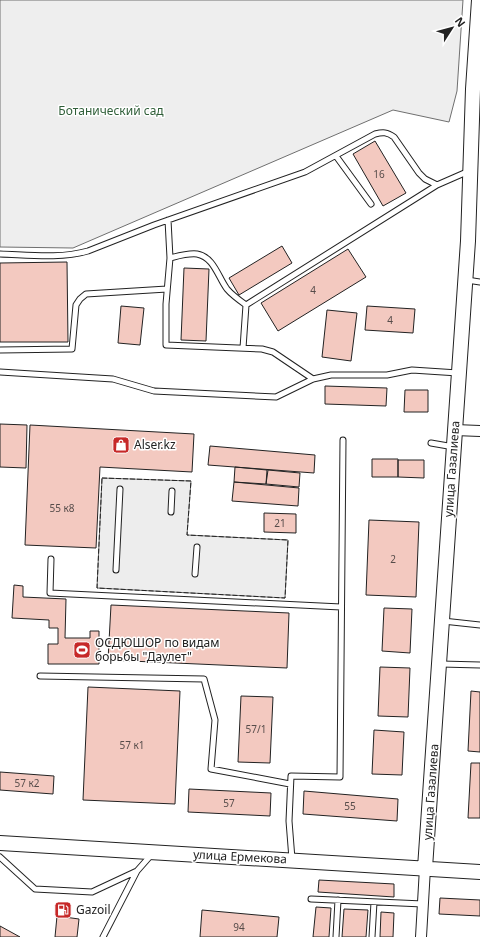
<svg xmlns="http://www.w3.org/2000/svg" width="480" height="937" font-family="'Noto Sans',sans-serif">
<style>
.green{fill:#eee;stroke:#6f6f6f}
.parking{fill:#ededed;stroke:#6f6f6f}
.building{fill:#f3c9c0;stroke:#222}
.lines{fill:none;stroke-linecap:round;stroke-linejoin:round}
.lane-casing{stroke:#222;stroke-width:7}
.street-casing{stroke:#222;stroke-width:12}
.secondary-casing{stroke:#222;stroke-width:16}
.lane{stroke:#fff;stroke-width:5}
.street{stroke:#fff;stroke-width:10}
.secondary{stroke:#fff;stroke-width:14}
.fence{stroke:#222;stroke-width:1;stroke-dasharray:5 2;stroke-linecap:butt}
.labels{text-anchor:middle;stroke-width:3;stroke-linejoin:round;paint-order:stroke}
.number-label{font-size:10px;fill:#564c4a}
.park-label{font-size:12px;fill:#2f5e38;stroke:#fff}
.poi-label{font-size:12px;fill:#222;stroke:#fff;text-anchor:start}
.street-label{font-size:12px;fill:#222;stroke:#fff}
</style>
<rect width="100%" height="100%" fill="#fff"/>
<path class="green" d="M0,0H463L457,91L449,122L393,110L73,248L0,247Z"/>
<path class="parking" d="M102,478L191,481L187,535L288,540L285,598L97,588Z"/>
<path class="building" d="M375,141L406,193L383,206L353,154Z
M282,246L292,263L239,295L229,278Z
M348,249L366,277L278,331L261,303Z
M67,262L68,342H0V263Z
M184,268L209,269L206,341L181,340Z
M121,306L144,308L140,345L118,343Z
M367,306L415,309L413,333L365,330Z
M327,310L357,313L351,361L322,357Z
M325,386L387,388L386,406L325,404Z
M405,390H428V412H404Z
M0,424L27,425L26,468L0,467Z
M30,425L194,434L192,472L100,467L96,548L25,545Z
M210,446L315,455L314,473L208,465Z
M372,459H398V477H372Z
M398,460H424V478L398,477Z
M235,467L267,470L266,484L234,482Z
M268,470L300,473L299,487L266,484Z
M234,482L299,488L298,506L232,501Z
M264,513L296,514V533L264,532Z
M369,520L419,522L416,597L366,595Z
M14,585L23,586V597L66,599L65,638H90V631H99V664H48V644H58V628H49V620L12,618Z
M111,605L289,613L287,668L108,660Z
M384,608L412,609L410,653L382,651Z
M380,667L410,668L408,717L378,716Z
M88,687L180,691L175,804L83,800Z
M471,691L480,692V752L468,751Z
M241,696L273,697L270,763L238,762Z
M374,730L404,732L402,775L372,774Z
M471,763H480V818H468Z
M0,772L54,776L53,794L0,790Z
M189,789L271,793L270,816L188,812Z
M304,791L398,799L397,821L303,814Z
M319,880L394,884V897L318,892Z
M440,898L480,900V916L439,914Z
M316,907L331,908L329,937H313Z
M344,909L368,910L366,937H342Z
M202,910L279,917L277,937H200Z
M381,912L394,913L393,937H380Z
M57,916L79,919L77,937H55Z
M0,926L20,937H0Z"/>
<g class="lines">
<g class="lane-casing">
<path id="lane" d="M336,156L371,204
M168,220L170,258L166,304V345L262,349L273,352L313,379
M0,254C29,255 60,259 88,251L154,225L305,172L375,134C383,132 387,132 394,137L419,173L425,179L437,185
M170,258C178,256 188,253 197,254C214,257 218,277 227,289C232,295 239,300 246,305
M467,280L480,282
M246,305L437,185L469,171
M243,348L246,305
M0,350L72,349L76,305L80,299L86,294L167,289
M0,372L113,379L154,391L276,397L313,379L331,375H387L412,370L458,373
M431,443L454,447
M171,512L172,491
M51,559L50,593L341,607
M116,570L120,489
M195,574L197,547
M443,621L480,625
M441,664L480,665
M40,676L204,679L215,720L211,769L290,784
M0,857L35,889L92,892L137,871L152,854
M292,859L289,821L291,776L340,777L343,440
M311,899L423,904
M103,937L137,871
M336,937L338,900
M372,937L374,902"/>
</g>
<g class="street-casing">
<path id="street" d="M455,430L480,431
M421,937L425,868"/>
</g>
<g class="secondary-casing">
<path id="secondary" d="M0,843L480,872
M425,868L468,241L473,89L479,0"/>
</g>
<use href="#lane" class="lane"/>
<use href="#street" class="street"/>
<use href="#secondary" class="secondary"/>
<path class="fence" d="M102,478L191,481L187,535L288,540L285,598L97,588Z"/>
</g>
<defs>
<g id="shop-square" transform="scale(0.9)"><rect x="-9" y="-9" width="18" height="18" rx="4" fill="#c62828" stroke="#fff"/><path d="M-5-2.5h2.3a2.7 3.5 0 0 1 5.4 0H5L5.5 6h-11ZM-1.5-2.5h3a1.5 2.3 0 0 0-3 0Z" fill="#fff"/></g>
<g id="stadium-square" transform="scale(0.9)"><rect x="-9" y="-9" width="18" height="18" rx="4" fill="#c62828" stroke="#fff"/><path d="M0-5a6.5 5 0 1 0 0 10a6.5 5 0 1 0 0-10ZM-3.5-1.8h7v3.6h-7Z" fill="#fff"/></g>
<g id="fuel-square" transform="scale(0.9)"><rect x="-9" y="-9" width="18" height="18" rx="4" fill="#c62828" stroke="#fff"/><path d="M-5.5-6h7V0h2V4h1.3V-2.5L3-4.5l.8-.8L6-3V5H2.5V1h-1V6h-7ZM-4.2-4.7v3.2H.2V-4.7Z" fill="#fff"/></g>
</defs>
<g fill-rule="evenodd">
<use href="#shop-square" x="121" y="445"/>
<use href="#stadium-square" x="82" y="650"/>
<use href="#fuel-square" x="63" y="910"/>
</g>
<g class="labels">
<g class="number-label">
<text x="379" y="178">16</text>
<text x="313" y="294">4</text>
<text x="390" y="324">4</text>
<text x="62" y="512">55 к8</text>
<text x="280" y="527">21</text>
<text x="393" y="563">2</text>
<text x="256" y="733">57/1</text>
<text x="132" y="749">57 к1</text>
<text x="27" y="787">57 к2</text>
<text x="229" y="807">57</text>
<text x="350" y="810">55</text>
<text x="239" y="931">94</text>
</g>
<g class="park-label">
<text x="111" y="115">Ботанический сад</text>
</g>
<g class="poi-label">
<text x="134" y="449">Alser.kz</text>
<text x="95" y="647">ОСДЮШОР по видам<tspan x="95" dy="14">борьбы "Даулет"</tspan></text>
<text x="76" y="914">Gazoil</text>
</g>
<g class="street-label">
<text transform="translate(452 469) rotate(-86)" y="4">улица Газалиева</text>
<text transform="translate(431 792) rotate(-86)" y="4">улица Газалиева</text>
<text transform="translate(240 857) rotate(3)" y="4">улица Ермекова</text>
</g>
</g>
<g transform="translate(452 28) rotate(54)" stroke="#ffffff" stroke-width="3" paint-order="stroke">
<path d="M0-3L7 15L0 10L-7 15Z" fill="#222222"/>
<text y="-6" font-size="11" font-weight="bold" text-anchor="middle" fill="#222222">N</text>
</g>
</svg>
